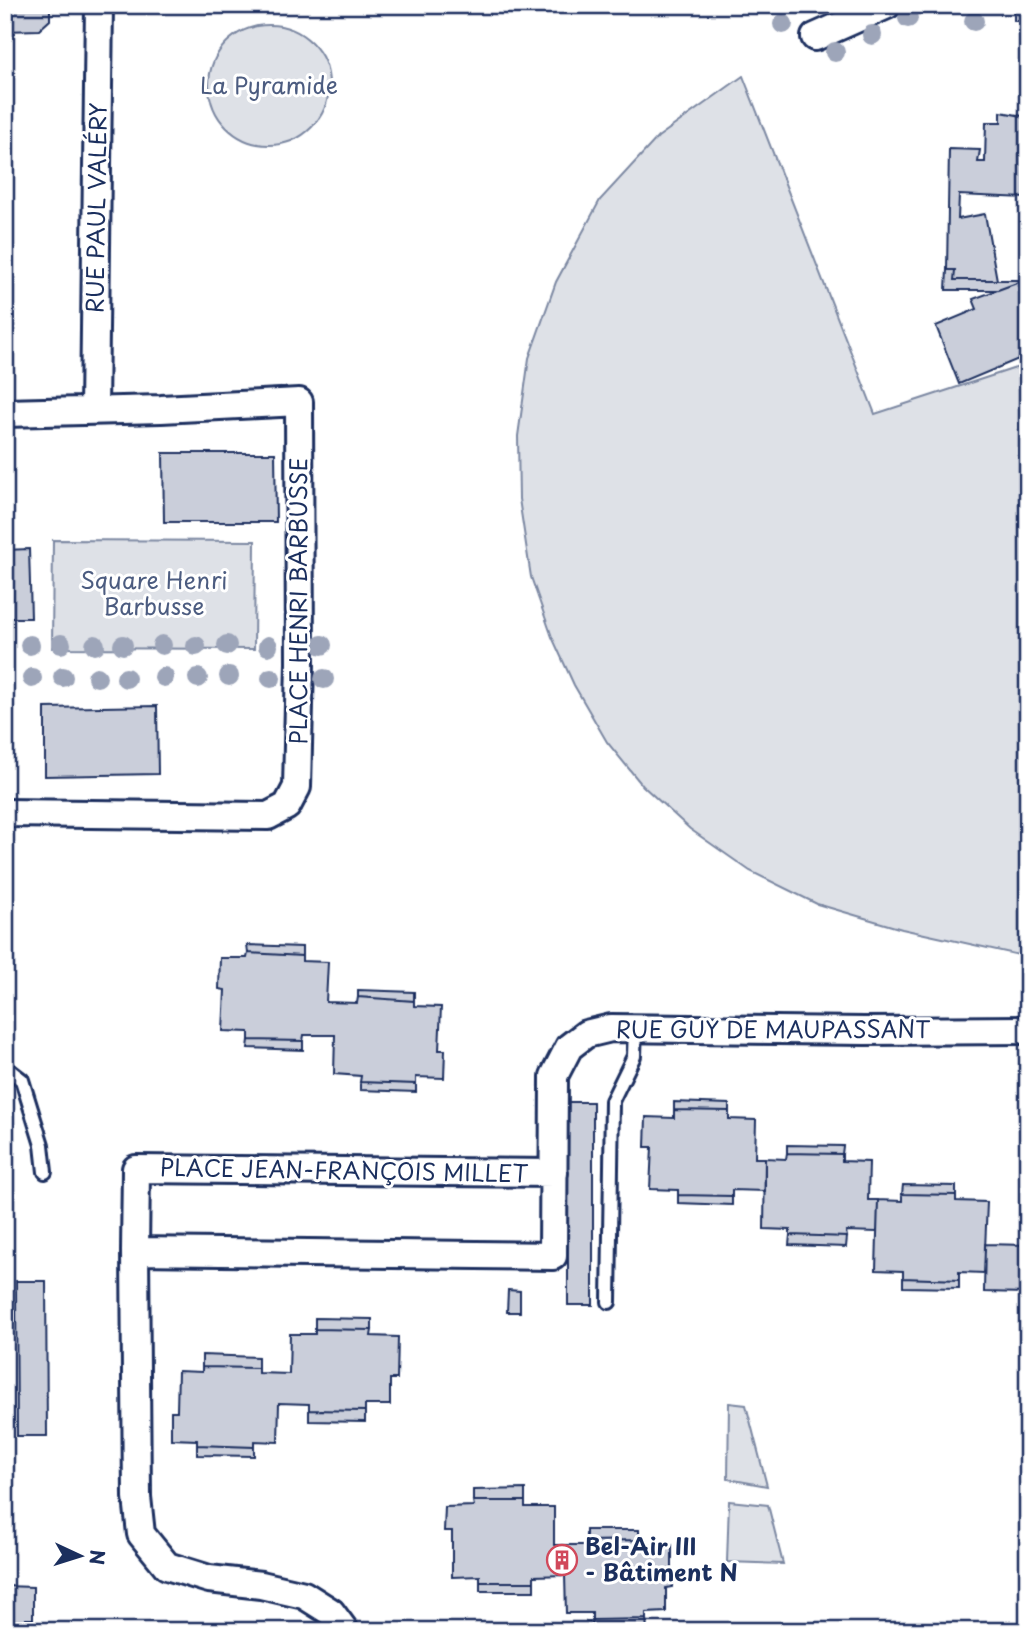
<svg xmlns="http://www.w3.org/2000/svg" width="1033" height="1636" font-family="'Playpen Sans',sans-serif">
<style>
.green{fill:#dee1e7;stroke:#7c88a2;stroke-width:2}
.building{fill:#caceda;stroke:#1b2f5e;stroke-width:2}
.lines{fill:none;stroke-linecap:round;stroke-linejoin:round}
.lane-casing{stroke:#1b2f5e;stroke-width:18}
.street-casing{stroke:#1b2f5e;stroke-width:32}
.lane{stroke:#fff;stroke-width:12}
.street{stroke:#fff;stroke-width:26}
.tree{fill:#9da5b9}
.labels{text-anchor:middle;stroke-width:6;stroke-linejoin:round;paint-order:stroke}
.park-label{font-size:23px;fill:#4c5c80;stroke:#fff}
.street-label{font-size:23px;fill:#1b2f5e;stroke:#fff}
.poi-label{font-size:23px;font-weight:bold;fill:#1b2f5e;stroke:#fff;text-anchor:start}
</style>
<rect width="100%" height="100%" fill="#fff"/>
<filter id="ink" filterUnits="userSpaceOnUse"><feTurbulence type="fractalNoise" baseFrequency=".0143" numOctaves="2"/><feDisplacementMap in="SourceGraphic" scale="14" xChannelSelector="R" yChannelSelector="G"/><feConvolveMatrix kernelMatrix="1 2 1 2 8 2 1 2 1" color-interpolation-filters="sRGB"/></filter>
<g filter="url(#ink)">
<path class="green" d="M209 85a60 60 0 1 1 120 0a60 60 0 1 1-120 0Z
M743,76L875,414L1028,364V957L902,929L817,904L750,871L690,829L643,786L607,742L574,685L552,637L531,577L519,499L518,436L529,358L556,282L600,200L658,137Z
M53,540L255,541L254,649L52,648Z
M729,1403L746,1405L767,1486L728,1479Z
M729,1501L768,1505L783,1564L727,1562Z"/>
<path class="building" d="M5,5H50V20L39,30L5,31Z
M1014,5H1028V21H1014Z
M1001,112L1028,117V198L959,195L958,219L985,214L997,280H954L955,270H947L949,149L980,150L978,162H985L986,122H1001Z
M947,270H955L954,280H1025L998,290H946Z
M1028,272V355L959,384L936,326L977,309L973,299L1025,280Z
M163,453H275L276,522H164Z
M29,549L31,618H5V550Z
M157,706L158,774L45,776V708Z
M247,945L302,947V956L248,953Z
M248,953L302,956V961L328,962L326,1002L357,1003L358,997L414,1001V1006L441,1007L439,1050H445L444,1078L416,1077V1084L360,1082L361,1076L334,1074L335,1035H304L303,1041L249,1040V1032L223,1031L225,990L219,989L220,958H247Z
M358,990L414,992V1001L358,997Z
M249,1040L303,1041V1050L248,1048Z
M360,1082L416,1084V1092L360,1090Z
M568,1102H593V1305H568Z
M674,1102L729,1104V1111L674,1110Z
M674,1110L729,1111V1119L756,1120L755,1158H765V1191L732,1190V1196L678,1195V1190L650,1189L652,1147H645L646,1117L674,1118Z
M787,1145L843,1146L842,1154L787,1153Z
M787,1153L842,1154V1161L869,1162L868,1200H878L877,1232L846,1231L847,1237L790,1235V1230L764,1229L765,1158L786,1159Z
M903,1185L956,1186V1195L902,1194Z
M902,1194L956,1195V1201L987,1202L984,1273L959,1272V1280L903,1278V1271L876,1270L878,1200L902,1201Z
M678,1195L732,1196V1205L678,1203Z
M790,1235L847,1237L846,1247L789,1245Z
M985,1244L1028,1245V1293L984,1292Z
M903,1278L959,1280V1288L903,1287Z
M16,1281H46L47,1436H17Z
M508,1290L520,1291V1312H507Z
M315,1318L372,1319V1330L315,1329Z
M315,1329L372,1330L371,1336L398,1337L397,1379H390V1405H365V1411L309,1410V1404L279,1403L278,1442L254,1441V1447L197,1445V1440L171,1439V1411H177L178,1371L202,1372V1367L258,1368V1373L289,1374L290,1334H315Z
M202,1355L258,1357V1368L202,1367Z
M309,1410L365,1411V1422L309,1421Z
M197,1445L254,1447V1456L197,1455Z
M525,1489V1501H473V1490Z
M473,1501H525V1507H554V1545H585L586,1541L639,1540V1545H672V1587L666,1588V1612L646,1613V1619L592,1620V1613H566L565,1575L534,1576V1582H480V1576L452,1577V1531H444L445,1507L474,1506Z
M586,1530H639V1540L586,1541Z
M480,1582H534V1591H480Z
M5,1586L33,1587V1619H26V1631H5Z
M646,1619L647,1629L591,1630L592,1620Z"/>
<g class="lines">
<g class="lane-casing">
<path id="lane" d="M5,1067L22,1080L42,1145L45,1172
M609,1302L612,1101L634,1056L635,1028"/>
</g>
<g class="street-casing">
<path id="street" d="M815,37L887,5
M94,410L99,5
M5,413L161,409L299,402L300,663L297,787L287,806L268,816L5,813
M554,1173L136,1169L135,1251L553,1256L554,1076L569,1047L586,1034L611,1028L865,1031L1028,1030
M135,1251L137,1497L141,1534L167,1566L209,1579L261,1585L304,1595L331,1612L345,1631"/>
</g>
<use href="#lane" class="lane"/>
<use href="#street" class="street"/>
</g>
<g class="tree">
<circle cx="908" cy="18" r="10"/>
<circle cx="974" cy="21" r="10"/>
<circle cx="783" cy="24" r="10"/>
<circle cx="872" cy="35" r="10"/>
<circle cx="835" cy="52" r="10"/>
<circle cx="61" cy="644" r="10"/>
<circle cx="30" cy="645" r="10"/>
<circle cx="95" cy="645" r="10"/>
<circle cx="123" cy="645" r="10"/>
<circle cx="162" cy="645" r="10"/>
<circle cx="227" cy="645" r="10"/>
<circle cx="322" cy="645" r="10"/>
<circle cx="196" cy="646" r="10"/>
<circle cx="268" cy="646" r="10"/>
<circle cx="229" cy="676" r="10"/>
<circle cx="63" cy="677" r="10"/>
<circle cx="97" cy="677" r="10"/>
<circle cx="164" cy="677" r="10"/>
<circle cx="32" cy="678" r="10"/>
<circle cx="126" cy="678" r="10"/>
<circle cx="198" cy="678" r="10"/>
<circle cx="271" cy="678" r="10"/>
<circle cx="324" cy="679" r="10"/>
</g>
</g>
<defs>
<g id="building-ring" transform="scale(1.575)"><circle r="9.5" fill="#fff" stroke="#d1495b" stroke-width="1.5"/><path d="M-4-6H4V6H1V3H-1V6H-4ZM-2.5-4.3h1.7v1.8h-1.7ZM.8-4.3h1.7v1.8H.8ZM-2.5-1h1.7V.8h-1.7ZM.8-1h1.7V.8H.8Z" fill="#d1495b"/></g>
</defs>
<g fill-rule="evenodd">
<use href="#building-ring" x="562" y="1560"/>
</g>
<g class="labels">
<g class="park-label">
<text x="269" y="94">La Pyramide</text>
<text x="154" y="589">Square Henri<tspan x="154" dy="26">Barbusse</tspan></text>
</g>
<g class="street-label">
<text transform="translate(97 208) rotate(-89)" y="8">RUE PAUL VALÉRY</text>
<text transform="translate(299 601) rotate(-90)" y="8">PLACE HENRI BARBUSSE</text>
<text x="773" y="1038">RUE GUY DE MAUPASSANT</text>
<text transform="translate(344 1171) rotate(1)" y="8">PLACE JEAN-FRANÇOIS MILLET</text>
</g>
<g class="poi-label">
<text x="585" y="1555">Bel-Air III<tspan x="585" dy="26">- Bâtiment N</tspan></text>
</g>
</g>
<rect width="1033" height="1636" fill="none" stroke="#fff" stroke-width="28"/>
<rect x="14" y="14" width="1005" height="1608" fill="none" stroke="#1b2f5e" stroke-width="2.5" filter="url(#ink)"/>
<g transform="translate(80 1556) rotate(94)" stroke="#ffffff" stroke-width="5" paint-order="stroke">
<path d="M0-5L12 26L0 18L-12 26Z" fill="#1b2f5e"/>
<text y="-10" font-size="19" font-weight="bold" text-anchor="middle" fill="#1b2f5e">N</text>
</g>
</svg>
